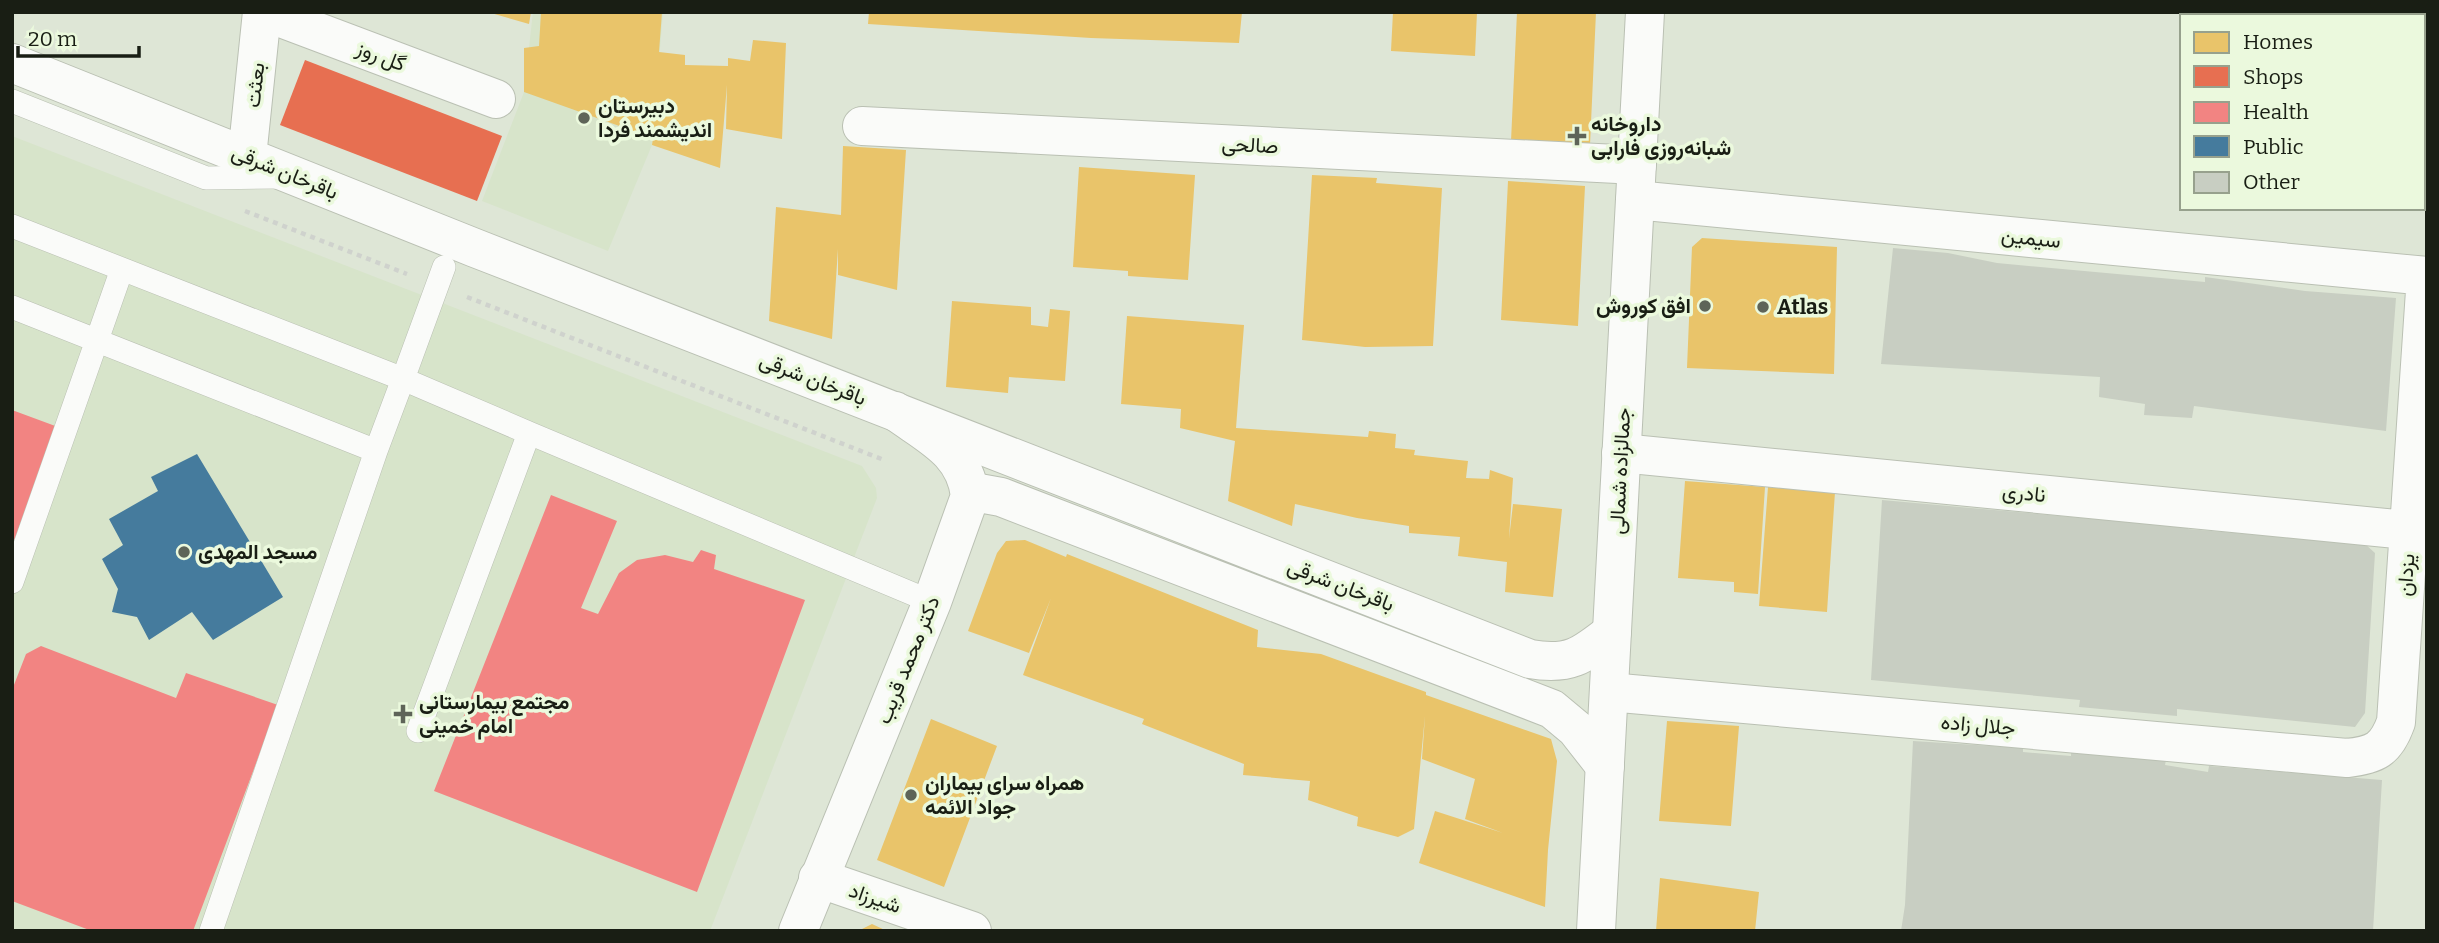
<svg xmlns="http://www.w3.org/2000/svg" width="2439" height="943" font-family="Bitter,Vazirmatn,serif">
<style>
.built{fill:#d7e4ca}
.homes{fill:#e9c46a}
.shops{fill:#e76f51}
.health{fill:#f28482}
.public{fill:#457b9d}
.building{fill:#c8cec2}
.lines{fill:none;stroke-linecap:round;stroke-linejoin:round}
.service-casing{stroke:#bac0b3;stroke-width:24}
.minor-casing{stroke:#bac0b3;stroke-width:40}
.tertiary-casing{stroke:#bac0b3;stroke-width:40}
.secondary-casing{stroke:#bac0b3;stroke-width:40}
.path{stroke:#cfd2cd;stroke-width:4.5;stroke-dasharray:5 5;stroke-linecap:butt}
.service{stroke:#fafbf9;stroke-width:23}
.minor{stroke:#fafbf9;stroke-width:38}
.tertiary{stroke:#fafbf9;stroke-width:38}
.secondary{stroke:#fafbf9;stroke-width:38}
.poi-dot{fill:#5e6458;stroke:#ebf9dd;stroke-width:2.5}
.labels{text-anchor:middle;stroke-width:7;stroke-linejoin:round;paint-order:stroke}
.street-label{font-size:21px;fill:#191e14;stroke:#ebf9dd}
.poi-label{font-size:21px;font-weight:bold;fill:#191e14;stroke:#ebf9dd;text-anchor:start}
</style>
<rect width="100%" height="100%" fill="#dee6d6"/>
<path class="built" d="M533,12H663L652,145L608,251L482,201L524,92Z
M12,136L862,466L876,488L877,498L710,931H12Z"/>
<path class="homes" d="M531,12L529,24L491,13V12Z
M541,12H662L659,52L685,55V65L728,66V58L750,61L753,40L786,43L782,139L726,129L727,85L720,168L652,145L653,138L524,92V48L539,46Z
M869,12H1242L1239,43L1091,38L868,24Z
M1393,12H1477L1475,56L1391,51Z
M1517,12H1596L1590,145L1511,141Z
M843,146L906,150L897,290L838,275V249L832,339L769,321L776,207L841,215Z
M1079,167L1195,175L1188,280L1128,276V271L1073,267Z
M1312,175L1377,178L1376,183L1442,188L1433,346L1365,347L1302,340Z
M1508,181L1585,186L1578,326L1501,320Z
M1702,238L1837,247L1834,374L1687,368L1692,247Z
M952,301L1031,307V325L1048,327L1050,309L1070,311L1065,381L1009,377L1008,393L946,387Z
M1127,316L1244,325L1236,428L1368,437L1369,431L1396,434L1395,448L1415,450L1414,455L1468,461L1466,478L1489,479L1490,470L1513,478L1509,539L1513,504L1562,509L1553,597L1505,592L1507,562L1458,556L1460,537L1409,533V526L1357,518L1295,504L1292,526L1228,501L1235,441L1180,428L1181,409L1121,404Z
M1685,481L1765,487L1758,594L1734,592V582L1678,578Z
M1768,487L1835,492L1827,612L1759,606Z
M1025,540L1066,557L1067,554L1258,630L1257,647L1321,654L1426,692V695L1551,739L1557,761L1548,850L1545,907L1419,863L1435,811L1503,833L1465,819L1475,779L1422,759L1425,716L1414,829L1398,837L1357,826L1358,817L1308,800L1310,781L1243,775L1244,764L1142,724L1144,719L1023,675L1051,598L1029,653L968,631L997,553L1006,541Z
M931,719L997,746L944,887L877,860Z
M1667,721L1739,726L1731,826L1659,821Z
M1660,878L1759,892L1755,931H1656Z
M872,924L887,931H858Z"/>
<path class="shops" d="M305,60L502,136L477,201L280,125Z"/>
<path class="health" d="M12,410L58,427L12,546Z
M551,495L617,521L581,608L598,614L619,573L637,560L665,555L693,562L701,550L716,555L714,569L805,600L697,892L434,791Z
M41,646L176,698L186,673L278,705L193,931H92L12,901V690L26,654Z"/>
<path class="public" d="M197,454L283,597L213,640L192,612L149,640L137,617L112,612L118,589L102,559L123,545L109,519L158,491L151,477Z"/>
<path class="building" d="M1893,248L1948,253L1997,263L2205,282V277L2305,291L2396,298L2386,431L2194,406L2192,418L2144,415L2145,404L2099,397L2100,377L1881,364Z
M1882,500L2094,519V514L2188,520V529L2365,544L2375,553L2365,713L2355,727L2177,709V716L2079,707L2080,700L1871,680Z
M1913,741L2023,748V752L2071,756V752L2166,760L2165,765L2208,772L2209,766L2382,780L2373,931H1901L1905,905Z"/>
<g class="lines">
<g class="service-casing">
<path id="service" d="M12,101L206,178L278,177
M12,226L403,379L376,451L12,307
M444,267L403,379L529,433
M12,582L122,269
M418,731L529,433L932,602
M211,931L376,451"/>
</g>
<g class="minor-casing">
<path id="minor" d="M265,12L496,99
M862,126L1637,165
M1635,200L2427,276
M1621,453L2427,532
M1609,692L2347,758C2375,755 2386,750 2396,722L2426,276
M818,878L972,931"/>
</g>
<g class="tertiary-casing">
<path id="tertiary" d="M12,63L475,248L1530,659C1569,666 1582,656 1612,632
M247,157L262,12
M970,496L979,493L1001,497L1552,709L1576,729L1605,766"/>
</g>
<g class="secondary-casing">
<path id="secondary" d="M798,931L932,602L970,496C965,451 929,436 895,411
M1596,931L1645,12"/>
</g>
<path class="path" d="M245,211L407,274
M467,297L884,460"/>
<use href="#service" class="service"/>
<use href="#minor" class="minor"/>
<use href="#tertiary" class="tertiary"/>
<use href="#secondary" class="secondary"/>
</g>
<g class="poi-dot">
<circle cx="584" cy="118" r="7"/>
<path d="M1573.5 125.5h7v7h7v7h-7v7h-7v-7h-7v-7h7z"/>
<circle cx="1705" cy="306" r="7"/>
<circle cx="1763" cy="307" r="7"/>
<circle cx="184" cy="552" r="7"/>
<path d="M399.5 703.5h7v7h7v7h-7v7h-7v-7h-7v-7h7z"/>
<circle cx="911" cy="795" r="7"/>
</g>
<g class="labels">
<g class="street-label">
<text transform="translate(381 56) rotate(21)" y="7">گل روز</text>
<text transform="translate(255 85) rotate(-84)" y="7">بعثت</text>
<text transform="translate(1250 145) rotate(3)" y="7">صالحی</text>
<text transform="translate(285 172) rotate(22)" y="7">باقرخان شرقی</text>
<text transform="translate(2031 238) rotate(6)" y="7">سیمین</text>
<text transform="translate(813 379) rotate(21)" y="7">باقرخان شرقی</text>
<text transform="translate(1620 471) rotate(-87)" y="7">جمالزاده شمالی</text>
<text transform="translate(2024 493) rotate(6)" y="7">نادری</text>
<text transform="translate(2406 575) rotate(-86)" y="7">یزدان</text>
<text transform="translate(1341 585) rotate(21)" y="7">باقرخان شرقی</text>
<text transform="translate(908 660) rotate(-68)" y="7">دکتر محمد قریب</text>
<text transform="translate(1978 725) rotate(5)" y="7">جلال زاده</text>
<text transform="translate(875 898) rotate(19)" y="7">شیرزاد</text>
</g>
<g class="poi-label">
<text x="598" y="113">دبیرستان<tspan x="598" dy="24">اندیشمند فردا</tspan></text>
<text x="1591" y="131">داروخانه<tspan x="1591" dy="24">شبانه‌روزی فارابی</tspan></text>
<text x="1691" y="313" text-anchor="end">افق کوروش</text>
<text x="1777" y="314">Atlas</text>
<text x="198" y="559">مسجد المهدی</text>
<text x="419" y="709">مجتمع بیمارستانی<tspan x="419" dy="24">امام خمینی</tspan></text>
<text x="925" y="790">همراه سرای بیماران<tspan x="925" dy="24">جواد الائمه</tspan></text>
</g>
</g>
<rect width="2439" height="943" fill="none" stroke="#191e14" stroke-width="28"/>
<rect x="2180" y="14" width="245" height="196" fill="#ebf9dd" stroke="#97a18d" stroke-width="2"/>
<rect x="2194" y="32" width="35" height="21" fill="#e9c46a" stroke="#97a18d" stroke-width="2"/>
<text x="2243" y="49" font-size="21" fill="#191e14">Homes</text>
<rect x="2194" y="66" width="35" height="21" fill="#e76f51" stroke="#97a18d" stroke-width="2"/>
<text x="2243" y="84" font-size="21" fill="#191e14">Shops</text>
<rect x="2194" y="102" width="35" height="21" fill="#f28482" stroke="#97a18d" stroke-width="2"/>
<text x="2243" y="119" font-size="21" fill="#191e14">Health</text>
<rect x="2194" y="136" width="35" height="21" fill="#457b9d" stroke="#97a18d" stroke-width="2"/>
<text x="2243" y="154" font-size="21" fill="#191e14">Public</text>
<rect x="2194" y="172" width="35" height="21" fill="#c8cec2" stroke="#97a18d" stroke-width="2"/>
<text x="2243" y="189" font-size="21" fill="#191e14">Other</text>
<path d="M18 46v10h121v-10" fill="none" stroke="#191e14" stroke-width="3.5"/>
<text x="28" y="46" font-size="21" fill="#191e14" stroke="#ebf9dd" stroke-width="5" paint-order="stroke">20 m</text>
</svg>
